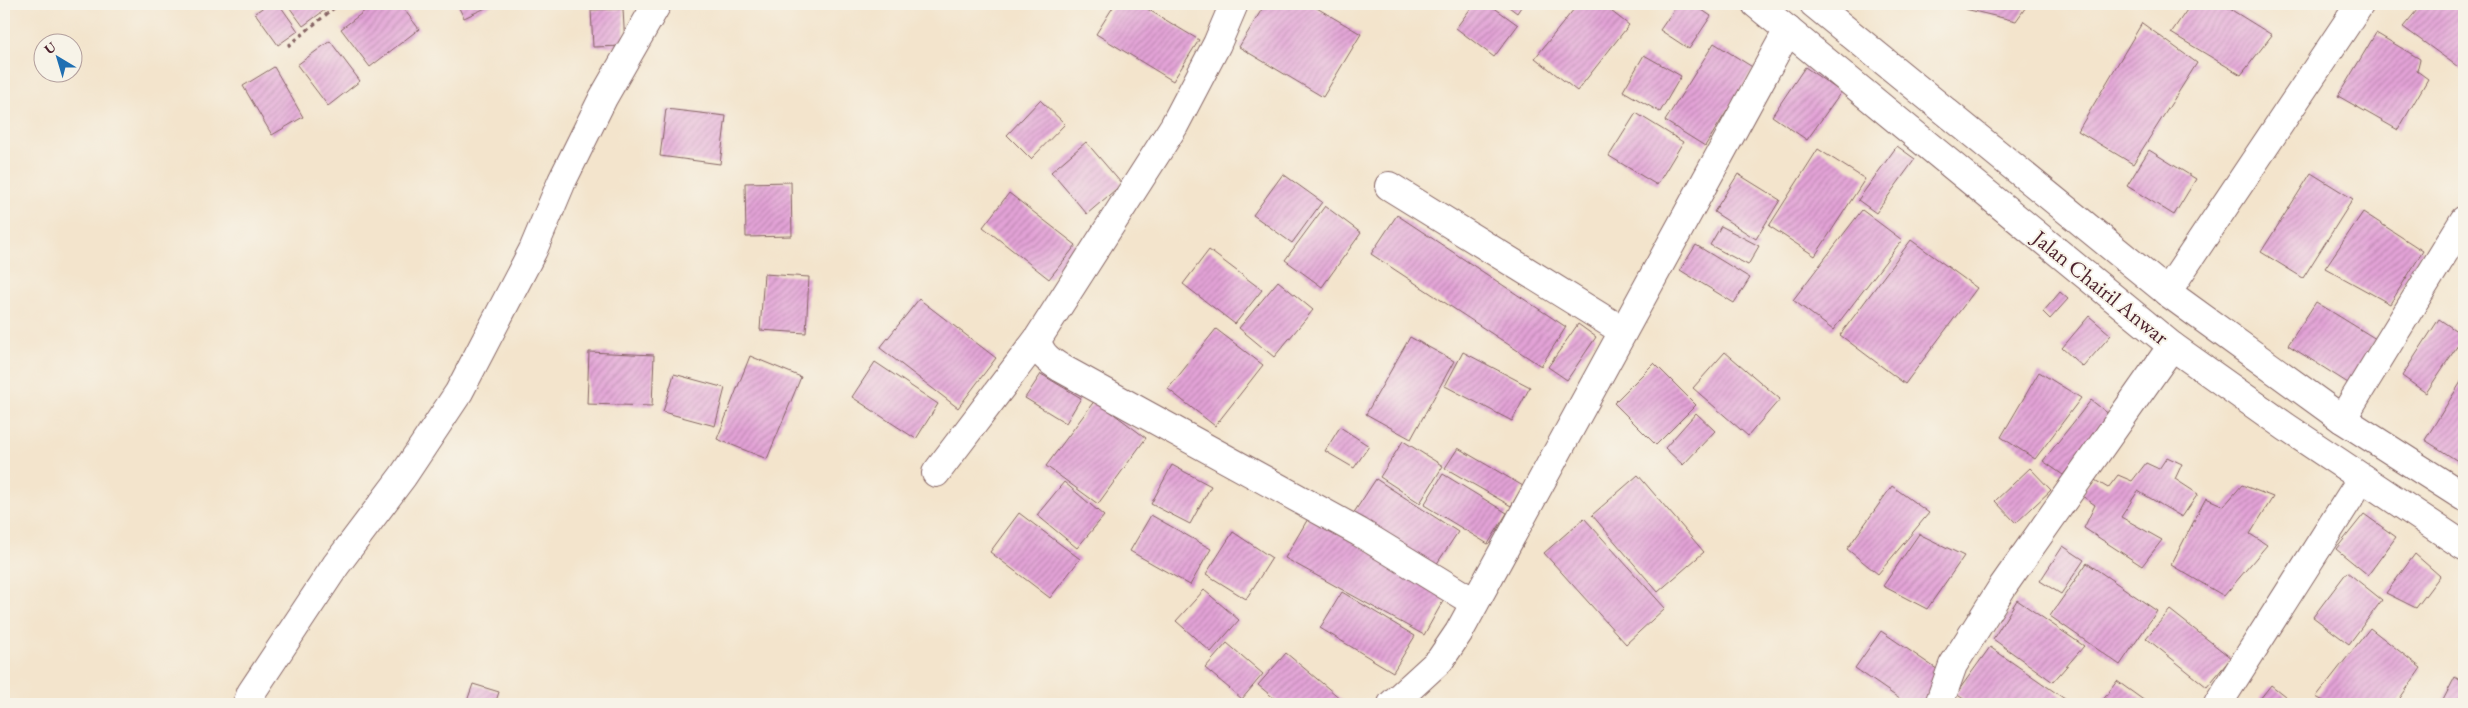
<svg xmlns="http://www.w3.org/2000/svg" width="2468" height="708" font-family="'EB Garamond',serif">
<style>
.building{fill:url(#building-hatch)}
.lines{fill:none;stroke-linecap:round;stroke-linejoin:round}
.minor-casing{stroke:#856463;stroke-width:30}
.major-casing{stroke:#856463;stroke-width:30}
.path{stroke:#856463;stroke-width:3;stroke-dasharray:4 4;stroke-linecap:butt}
.minor{stroke:#fff;stroke-width:28}
.major{stroke:#fff;stroke-width:28}
.labels{text-anchor:middle;stroke-width:4;stroke-linejoin:round;paint-order:stroke}
.street-label{font-size:22px;fill:#4a1f2b;stroke:#f7f3e8}
</style>
<defs>
<pattern id="building-hatch" width="6" height="6" patternUnits="userSpaceOnUse" patternTransform="scale(1.25)"><rect width="6" height="6" fill="#e3a3d7"/><path d="M-1 1l2-2M0 6l6-6M5 7l2-2" fill="none" stroke="#ba84af"/></pattern>
</defs>
<rect width="100%" height="100%" fill="#f7f3e8"/>
<filter id="ink" filterUnits="userSpaceOnUse"><feTurbulence type="fractalNoise" baseFrequency=".02" numOctaves="2"/><feDisplacementMap in="SourceGraphic" scale="10" xChannelSelector="R" yChannelSelector="G"/><feConvolveMatrix kernelMatrix="1 2 1 2 8 2 1 2 1" color-interpolation-filters="sRGB"/></filter>
<filter id="wash" filterUnits="userSpaceOnUse"><feTurbulence type="fractalNoise" baseFrequency=".0096" numOctaves="4" result="noise"/><feDisplacementMap in="SourceGraphic" scale="20" xChannelSelector="R" yChannelSelector="G"/><feGaussianBlur stdDeviation="1.12" result="paint"/><feColorMatrix in="noise" values="0 0 0 0 0 0 0 0 0 0 0 0 0 0 0 0 0 1.4 0 .05"/><feComposite in="paint" operator="in"/></filter>
<g filter="url(#wash)">
<rect width="100%" height="100%" fill="#f3e4cc"/>
<g id="blocks">
<path class="building" d="M268,4H279L298,31L278,45L255,13Z
M287,4H333L303,26Z
M374,4H400L419,29L370,67L341,29Z
M457,4H494L464,18Z
M1115,4H1139L1199,40L1173,81L1096,34Z
M1265,4H1310L1361,34L1323,97L1239,47Z
M1474,4H1489L1518,25L1494,57L1456,28Z
M1505,4H1523L1517,13Z
M1578,4H1602L1629,25L1577,91L1535,58Z
M1678,4H1693L1711,16L1689,49L1660,30Z
M1969,4H2028L2016,21L1965,9Z
M2191,4H2222L2272,35L2241,75L2171,33Z
M2422,4L2464,5V61L2461,69L2403,27Z
M623,9L625,46L593,47L591,10Z
M2142,23L2197,63L2133,164L2078,131Z
M2376,33L2420,59L2417,71L2428,79L2398,130L2338,96Z
M330,41L360,81L328,106L297,65Z
M1714,43L1754,68L1705,146L1665,121Z
M1644,55L1681,76L1660,112L1623,91Z
M274,67L303,117L272,135L243,86Z
M1805,67L1841,92L1807,140L1772,116Z
M1040,100L1065,124L1031,159L1007,135Z
M666,109L726,116L720,164L660,156Z
M1636,113L1683,142L1657,185L1609,156Z
M1086,142L1122,184L1087,214L1051,172Z
M1897,146L1915,159L1876,213L1858,200Z
M1818,149L1865,179L1815,256L1769,226Z
M2149,150L2196,179L2174,215L2127,186Z
M2311,173L2353,199L2303,278L2261,252Z
M1283,174L1322,202L1292,243L1253,215Z
M1738,174L1780,200L1756,239L1714,212Z
M791,182L792,236L746,237L745,183Z
M1009,193L1076,245L1049,279L983,227Z
M1325,206L1361,233L1322,287L1285,260Z
M1862,210L1902,240L1833,330L1793,300Z
M2363,212L2423,251L2390,304L2325,268Z
M1397,215L1566,327L1541,366L1371,254Z
M1721,226L1759,246L1748,265L1710,245Z
M1911,240L1977,288L1905,384L1840,335Z
M1696,245L1750,278L1734,303L1680,270Z
M1209,250L1262,290L1235,324L1183,284Z
M764,274L809,277L806,333L760,330Z
M1278,281L1313,310L1274,357L1239,328Z
M2060,292L2068,299L2050,319L2043,312Z
M919,299L996,358L958,408L880,348Z
M2316,302L2376,339L2348,383L2288,345Z
M2089,316L2111,335L2083,367L2062,348Z
M2439,319L2464,336L2426,393L2402,376Z
M1578,324L1596,337L1567,380L1548,367Z
M1216,329L1263,365L1215,426L1168,389Z
M1410,337L1454,361L1411,439L1366,414Z
M589,352L654,355L652,406L587,404Z
M1463,352L1530,387L1512,421L1445,386Z
M1725,352L1780,399L1748,436L1693,388Z
M750,356L801,377L767,459L717,439Z
M875,362L938,404L916,439L852,397Z
M1654,363L1696,405L1656,445L1614,403Z
M2039,372L2081,398L2035,459L2001,437Z
M674,374L725,388L715,426L663,412Z
M1041,374L1081,398L1066,423L1025,398Z
M2464,377V465L2425,440Z
M1095,400L1146,438L1098,504L1046,466Z
M2091,400L2110,415L2063,475L2043,461Z
M1696,413L1715,431L1683,465L1665,448Z
M1340,427L1369,446L1354,468L1325,451Z
M1403,441L1443,466L1420,503L1380,477Z
M1458,448L1523,486L1511,506L1445,468Z
M2167,457L2182,464L2175,479L2198,494L2182,517L2138,491L2121,517L2162,540L2142,566L2084,528L2095,505L2081,495L2093,479L2108,488L2118,475L2132,481L2146,463L2159,469Z
M1172,465L1211,486L1190,524L1151,504Z
M2030,468L2051,490L2016,523L1995,501Z
M1443,474L1507,513L1488,544L1424,505Z
M1638,475L1704,552L1658,592L1592,515Z
M1376,479L1458,532L1432,571L1351,517Z
M1064,482L1104,516L1077,548L1037,515Z
M2242,485L2273,497L2250,534L2267,545L2224,596L2171,565L2206,498L2224,506Z
M1892,486L1929,513L1878,574L1847,549Z
M1019,513L1080,559L1050,598L990,552Z
M2364,514L2396,537L2368,575L2336,549Z
M1151,515L1211,549L1190,585L1130,551Z
M1309,517L1447,594L1424,635L1285,558Z
M1584,518L1665,608L1626,644L1544,553Z
M1233,532L1272,558L1246,599L1206,574Z
M1919,534L1964,556L1927,609L1883,586Z
M2063,546L2084,560L2061,594L2040,581Z
M2415,554L2440,576L2416,608L2386,593Z
M2087,563L2157,611L2120,665L2050,616Z
M2347,572L2382,600L2349,644L2313,617Z
M1204,590L1239,620L1211,652L1176,621Z
M1342,592L1415,636L1393,672L1320,628Z
M2017,600L2084,646L2053,682L1993,639Z
M2170,610L2231,658L2207,687L2146,638Z
M2370,628L2421,668L2396,704H2329L2316,697Z
M1881,631L1944,674L1923,704H1907L1855,668Z
M1227,643L1263,674L1242,699L1205,668Z
M1990,647L2072,704H1971L1956,694Z
M1286,653L1347,704H1281L1258,685Z
M2455,677L2464,683V704H2441Z
M2117,681L2149,704H2100Z
M473,684L499,692L495,704H466Z
M2271,685L2295,704H2256Z"/>
</g>
</g>
<g filter="url(#ink)">
<use href="#blocks" fill-opacity="0" stroke="#856463" stroke-width="1"/>
<g class="lines">
<g class="minor-casing">
<path id="minor" d="M1389,186L1623,331
M2167,292L2360,4
M1037,340C1041,355 1048,360 1061,368L1359,532L1475,603
M2342,419L2464,220
M936,473L1037,340L1174,126L1217,44L1234,4
M1392,704L1440,660L1459,632L1788,30
M1939,704L1953,665L2003,586L2172,346
M2218,704L2362,478"/>
</g>
<g class="major-casing">
<path id="major" d="M1756,4L2172,346L2286,427L2464,546
M1814,4L2167,292L2342,419L2464,497
M247,704L251,693L336,565L403,476L459,392L533,250L562,181L603,98L657,4"/>
</g>
<path class="path" d="M288,46L339,4"/>
<use href="#minor" class="minor"/>
<use href="#major" class="major"/>
</g>
</g>
<g class="labels">
<g class="street-label">
<text transform="translate(2101 287) rotate(39)" y="8">Jalan Chairil Anwar</text>
</g>
</g>
<rect width="2468" height="708" fill="none" stroke="#f7f3e8" stroke-width="20"/>
<g transform="translate(58 58) rotate(322)"><circle r="24" fill="#f7f3e8" stroke="#b29e9c"/>
<path d="M0-4L9 19L0 12L-9 19Z" fill="#1f6fb2"/>
<text y="-8" font-size="14" font-weight="bold" text-anchor="middle" fill="#4a1f2b">U</text>
</g>
</svg>
